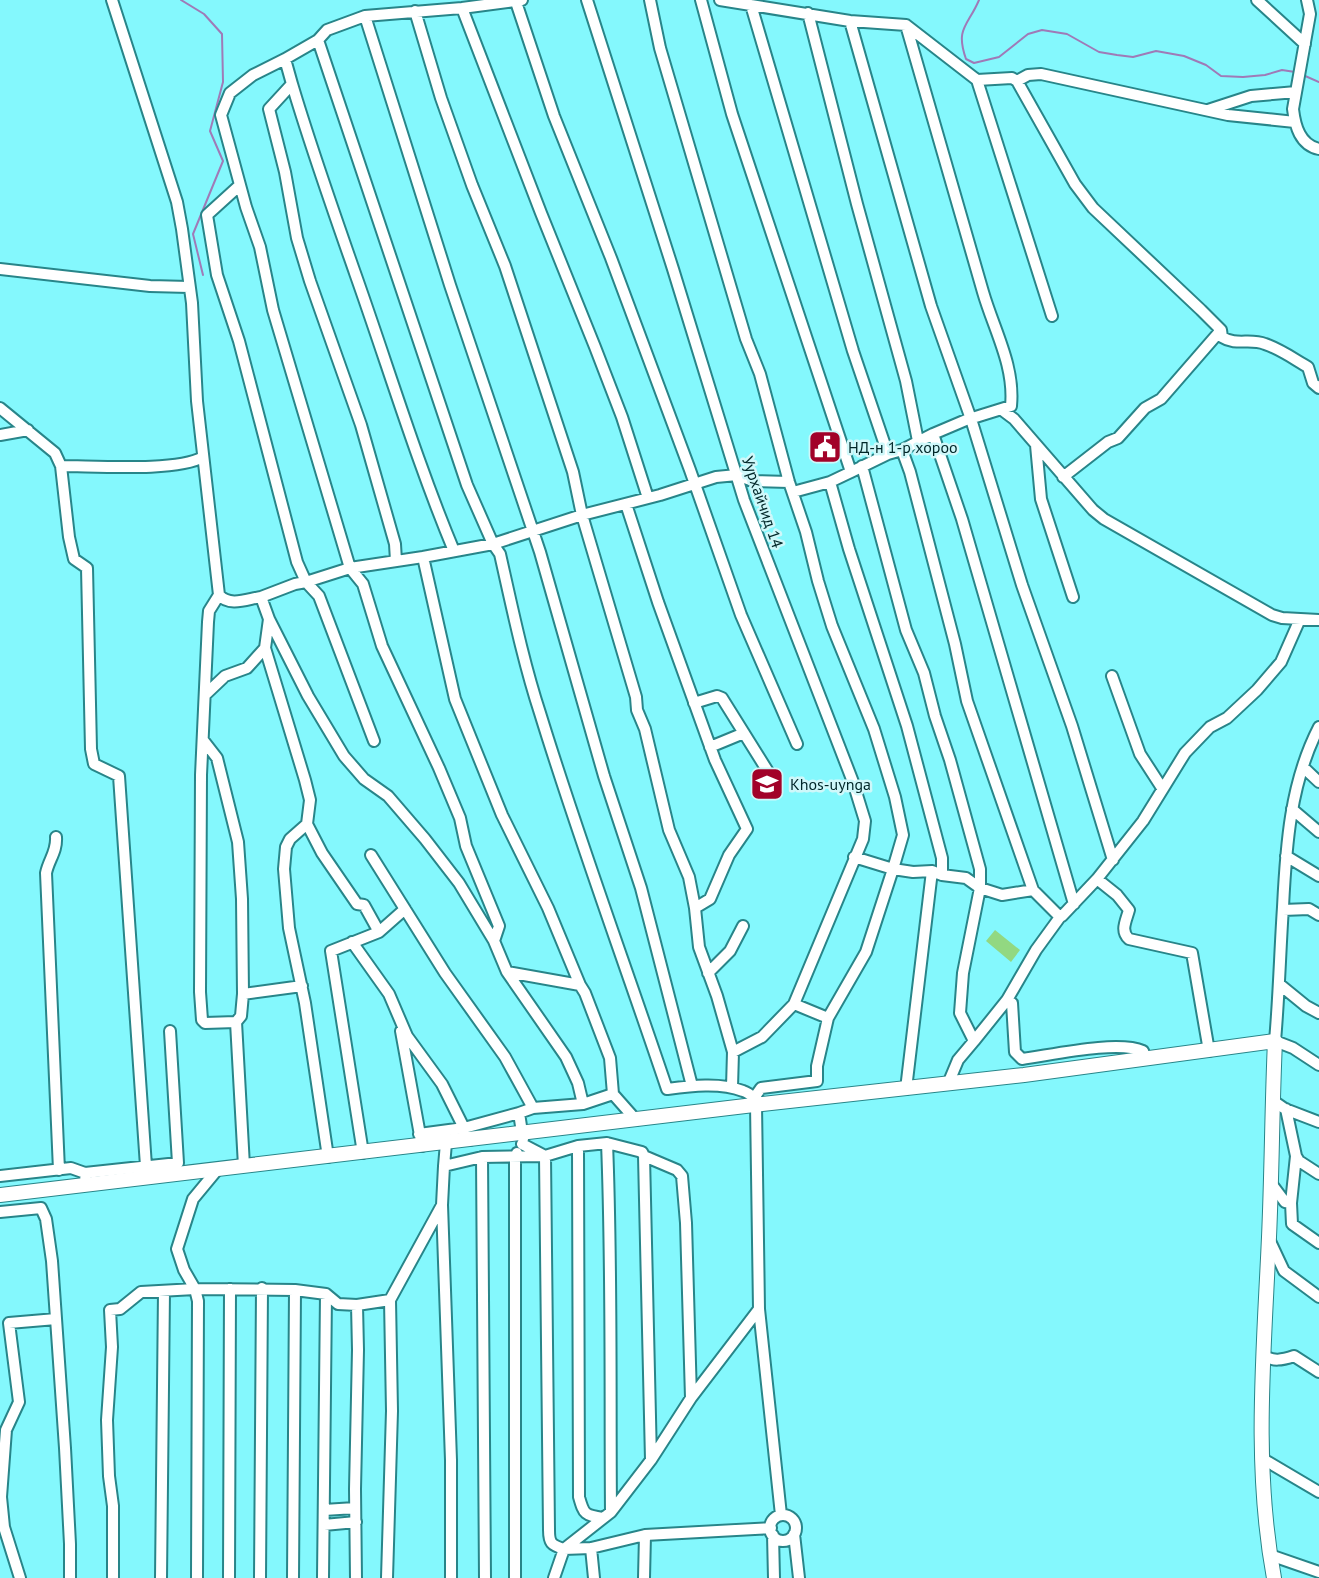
<svg xmlns="http://www.w3.org/2000/svg" width="1319" height="1578" font-family="'PT Sans',sans-serif">
<style>
.green{fill:#92d881}
.lines{fill:none;stroke-linecap:round;stroke-linejoin:round}
.stream{stroke:#9f7ab7;stroke-width:2}
.minor-casing{stroke:#288589;stroke-width:14}
.major-casing{stroke:#288589;stroke-width:16}
.minor{stroke:#fff;stroke-width:10}
.major{stroke:#fff;stroke-width:14}
.labels{text-anchor:middle;stroke-width:5;stroke-linejoin:round;paint-order:stroke}
.poi-label{font-size:16px;fill:#002628;stroke:#cff8fa;text-anchor:start}
.street-label{font-size:16px;fill:#002628;stroke:#cff8fa}
</style>
<rect width="100%" height="100%" fill="#84f8fd"/>
<path class="green" d="M995,930L1020,950L1011,962L986,941Z"/>
<g class="lines">
<path class="stream" d="M181,0L204,14L222,34L223,82L210,131L223,161L193,234L203,275
M979,0C968,26 955,28 966,59L974,63L999,57L1028,34L1042,30L1067,34L1099,52L1117,55L1133,57L1156,51L1184,56L1206,65L1221,76L1243,77L1265,75L1282,70L1295,72
M1303,75L1319,82"/>
<g class="minor-casing">
<path id="minor" d="M112,0L177,202L182,229L192,303L197,401L219,595C230,607 247,599 261,597L269,619L308,696L344,756L364,779L388,796L425,839L459,883L494,941
M587,0L673,269L744,500L853,782L865,821L863,839L794,1004
M650,0L660,48L746,339L760,374L789,482L806,532L818,581L832,626L874,729L895,797L903,835L893,869L854,857
M701,0L732,114L851,472L888,454L902,450L933,434L966,420L1011,406C1015,366 994,330 983,292C957,203 932,114 906,25
M720,0L850,21L906,25L977,80L1012,78L1017,81L1075,184L1093,208L1201,310L1221,330L1222,337C1236,346 1250,338 1265,344C1280,349 1294,359 1308,367L1313,383L1319,388
M1257,0L1305,44
M1307,0L1310,14L1293,109C1295,126 1300,145 1319,149
M516,2L554,116L611,258L690,470L741,615L797,744
M751,5L853,351L888,454
M462,8L541,213L595,347L622,417L648,498
M415,11L441,98L472,185L505,266L573,472L582,515L636,697L637,710L645,729L669,830L689,877L695,908
M808,13L857,204L906,381L918,441
M365,16L450,285L540,552L604,776L641,888L692,1086
M850,21L931,306L971,419L1022,585L1072,726L1113,860
M318,40L467,485L493,544L500,554C512,607 523,661 540,713C579,840 625,964 667,1089C690,1086 720,1082 743,1091C750,1093 756,1100 762,1104
M285,59L253,75L230,93L221,115L246,207L260,247L273,310L350,568L363,584L382,646L439,768L460,818L466,846L499,926L494,941L507,972L580,985
M977,80L1052,316
M1017,81L1028,75L1041,74L1228,115L1295,122
M292,84C311,148 333,210 355,273C388,366 416,460 454,551
M1208,110L1251,96L1296,92
M240,185L207,215L217,275L239,341L297,562L306,582L319,596L374,741
M0,269L150,286L189,287
M0,408L55,453L61,466L69,537L74,559L87,568L91,749L94,764L119,776L146,1166
M1002,410L1014,419L1093,510L1104,519L1272,615L1282,618L1319,620
M933,434L962,519L1074,904
M0,435L28,430
M1036,445L1041,499L1073,597
M902,450L910,472L955,644L967,701L1033,890
M61,466C95,466 177,472 203,457
M862,466L906,630L924,673L935,716L950,760L980,869V888L963,973L960,1013L974,1041L958,1060L948,1084
M1063,477L1108,442L1118,438L1145,408L1161,399L1221,330
M830,482L849,549L907,726L942,858V875
M793,492L830,482L851,472
M626,504L658,602L715,760L747,829L729,855L710,899L695,908L699,947L717,996L733,1052
M423,557L455,699L502,815L548,908L580,985L585,993L610,1058L613,1094L636,1120
M396,561L395,544L361,425L310,281L297,238L285,172L269,109L292,84L285,59L318,40L327,30L365,16L462,8L522,0
M261,597L295,584L306,582L350,568L423,557L493,544L582,515L660,495L716,477L737,475L753,481L789,482
M269,619L265,648L305,780L310,800L307,824L290,839L286,847L284,869L289,928L305,1003L328,1157
M1112,676L1140,754L1162,788
M206,694L225,676L247,668L265,648
M694,703L717,696L722,698L772,778
M1319,727C1290,783 1286,846 1283,907C1280,952 1279,996 1275,1041L1293,1048L1319,1065
M203,740L217,758L238,842L242,899L243,994L241,1016L236,1022L205,1023L202,1020L200,992L201,775L208,622L209,611L219,595
M710,747L744,733
M1303,767L1319,782
M1292,809L1319,832
M307,824L322,853L357,904L364,905L379,932
M56,837C57,852 49,859 46,873L59,1170
M371,855L445,973L505,1057L533,1108
M1286,856L1319,876
M1097,879L1117,895L1129,910C1126,921 1120,931 1129,939L1192,953L1209,1051
M1283,910L1309,909L1319,915
M352,942L389,994L407,1036L442,1084L470,1140
M507,972L566,1057L578,1083L583,1104
M708,973L730,951L743,926
M1279,984L1306,1006L1319,1013
M243,994L302,986
M1007,1000L1012,1003L1015,1052L1022,1059C1052,1055 1117,1040 1143,1051L1146,1059
M236,1022L244,1166
M401,1031L422,1146
M974,1041L1007,1000L1036,950L1060,917
M732,1087L733,1052L762,1037L794,1004L828,1018L866,952L893,869L913,872L932,871L942,875L966,878L980,888L1002,895L1033,890L1060,917L1062,916L1097,879L1143,821L1185,753L1210,727L1227,718L1257,690L1281,662L1300,619
M906,1089L932,871
M754,1098L761,1088L817,1081V1066L828,1018
M1272,1100L1285,1109L1319,1122
M1286,1109L1296,1156L1299,1161L1319,1174
M419,1134L464,1128L519,1113
M523,1139L519,1113L533,1108L583,1104L613,1094
M607,1143C612,1266 610,1389 611,1512
M522,1144L545,1156L549,1530C549,1543 551,1545 564,1549L611,1512L651,1460L691,1398L759,1309L756,1105
M578,1146L579,1497C584,1515 585,1515 603,1518
M363,1153L331,951L379,932L405,909
M644,1156L677,1170L682,1176L686,1223L691,1398
M482,1157L485,1578
M444,1166L446,1143
M0,1176L71,1168L85,1173
M1270,1182L1285,1202L1291,1203L1292,1224L1319,1243
M86,1185L85,1173L178,1163L170,1031
M1291,1203L1296,1156
M442,1205L451,1460V1578
M0,1212L41,1208L46,1219L52,1261L65,1448L70,1544V1578
M1269,1239L1284,1271L1319,1297
M759,1309L781,1515
M1263,1355C1273,1362 1282,1360 1294,1356L1319,1372
M1263,1459L1319,1492
M324,1510L355,1508
M770 1528a13 13 0 1 1 26 0a13 13 0 1 1-26 0Z
M324,1525L356,1522
M794,1534L799,1578
M773,1535L774,1578
M591,1548L594,1578
M1270,1555L1319,1572
M20,1578L4,1527L1,1497L6,1430L19,1402L9,1323L56,1319
M113,1578V1506L109,1476L107,1420L112,1347L110,1310L120,1309L141,1292L195,1289L295,1290L326,1294L338,1304L357,1305L390,1300L442,1205L444,1166L482,1157L545,1156L578,1146L607,1143L642,1152L644,1156L651,1460
M161,1578L164,1291
M197,1578L198,1301L195,1289L184,1270L177,1249L193,1199L217,1170
M229,1578L230,1289
M260,1578L262,1288
M293,1578L295,1290
M323,1578L326,1294
M356,1578L355,1489L358,1350L357,1305
M387,1578L392,1411L390,1300
M515,1578V1157L517,1153
M554,1578L564,1549L591,1548L645,1535L771,1528
M644,1578L645,1535"/>
</g>
<g class="major-casing">
<path id="major" d="M0,1195L762,1104L1024,1075L1275,1041C1272,1106 1272,1171 1269,1237C1264,1351 1253,1465 1274,1578"/>
</g>
<use href="#minor" class="minor"/>
<use href="#major" class="major"/>
</g>
<defs>
<g id="civic-square" transform="scale(1.725)"><rect x="-9" y="-9" width="18" height="18" rx="4" fill="#a20229" stroke="#cff8fa"/><path d="M-.6-6.5H3V-4.5H.6V-3L4-1V1h2V6H-6V1h2V-1L-.6-3ZM-1.2 2.5V6h2.4V2.5Z" fill="#fff"/></g>
<g id="school-square" transform="scale(1.725)"><rect x="-9" y="-9" width="18" height="18" rx="4" fill="#a20229" stroke="#cff8fa"/><path d="M0-5L7-2L0 1L-7-2ZM-4 1L0 2.5L4 1V4Q0 6-4 4Z" fill="#fff"/></g>
</defs>
<g fill-rule="evenodd">
<use href="#civic-square" x="825" y="447"/>
<use href="#school-square" x="767" y="784"/>
</g>
<g class="labels">
<g class="poi-label">
<text x="848" y="453">НД-н 1-р хороо</text>
<text x="790" y="790">Khos-uynga</text>
</g>
<g class="street-label">
<text transform="translate(763 502) rotate(71)" y="6">Уурхайчид 14</text>
</g>
</g>
</svg>
